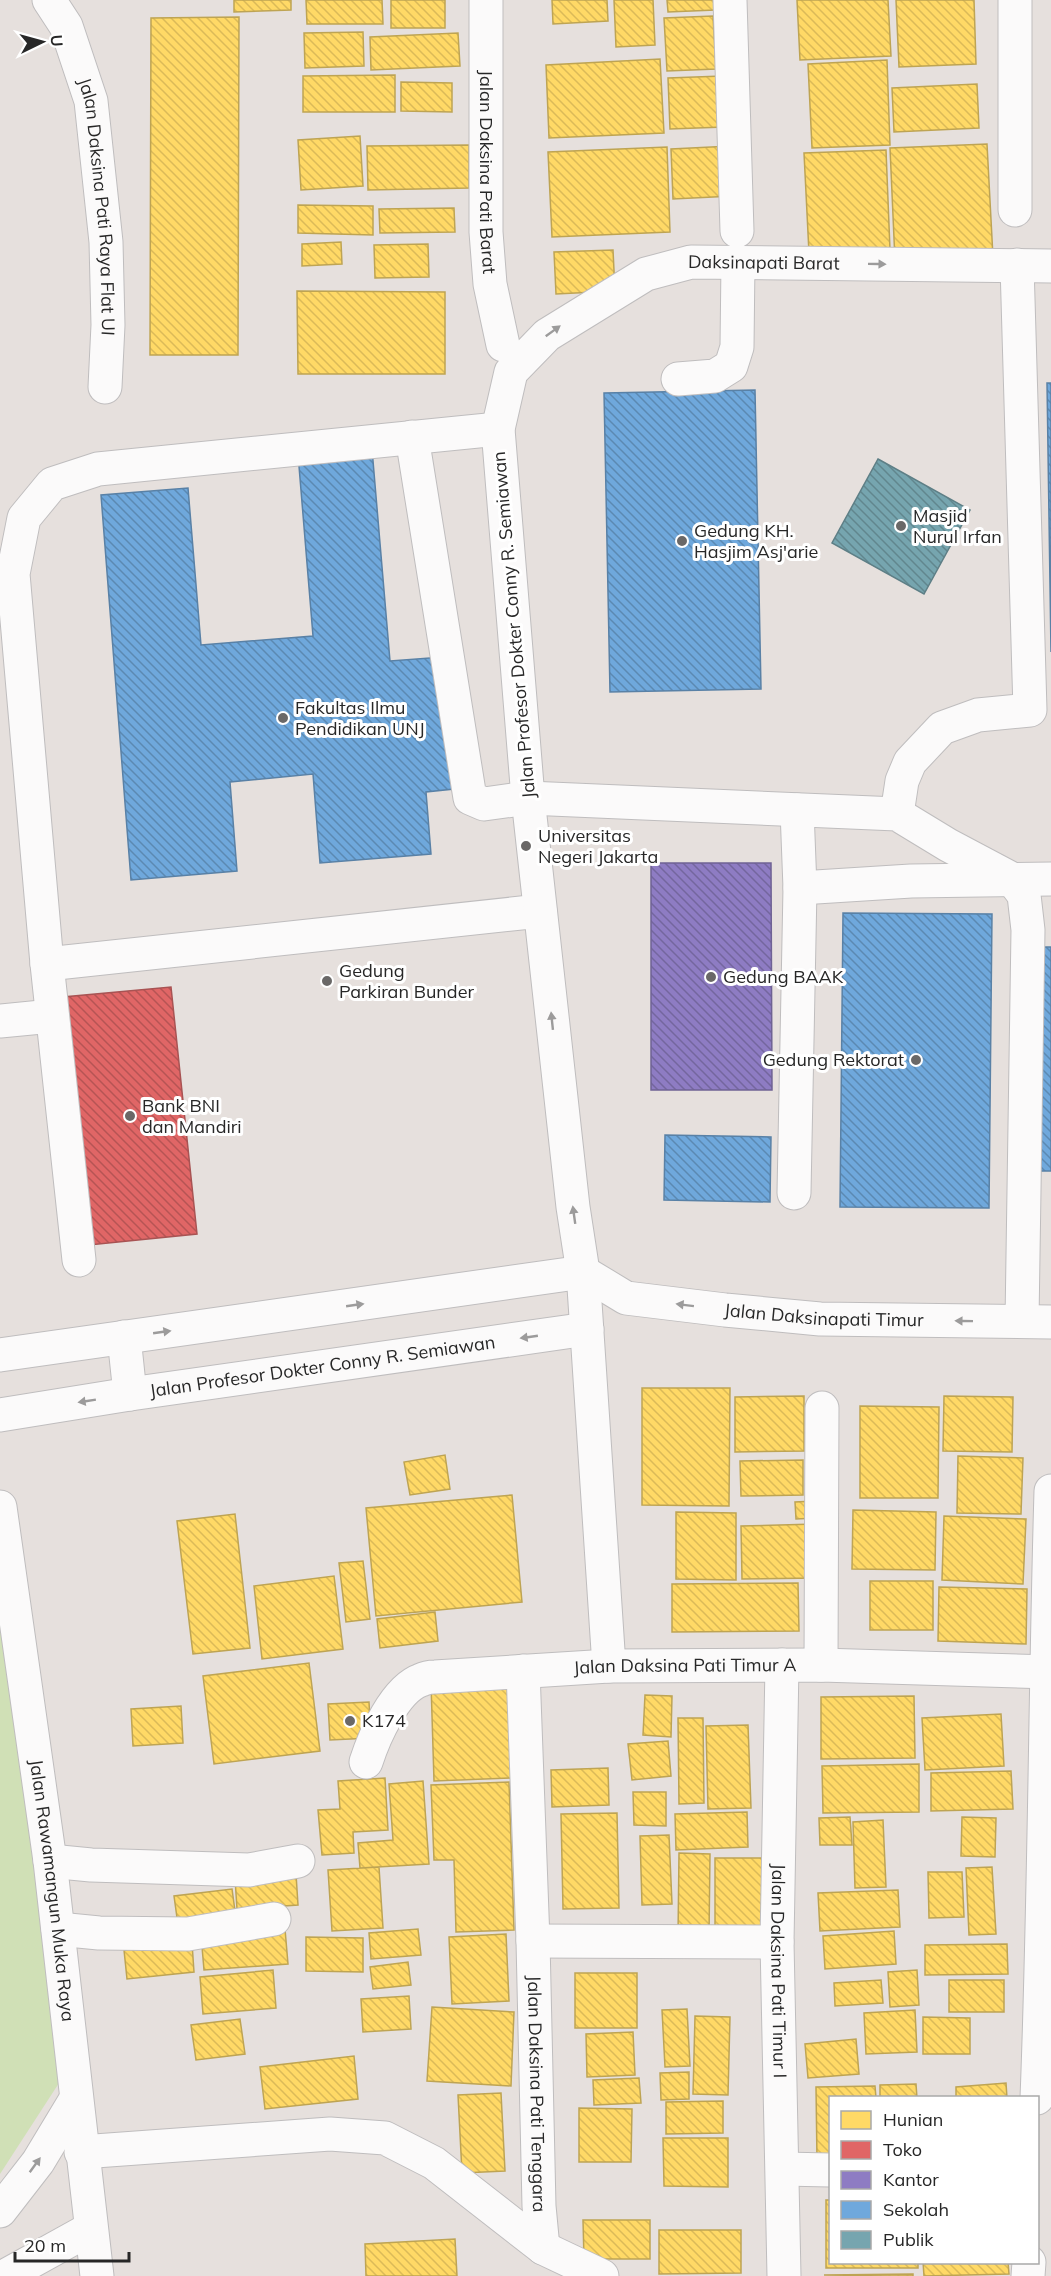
<svg xmlns="http://www.w3.org/2000/svg" width="1051" height="2276" font-family="Mulish,sans-serif">
<style>
.grass{fill:#d0e0b6}
.homes{fill:url(#homes-back-hatch);stroke:#bea453;stroke-width:1.5}
.shops{fill:url(#shops-back-hatch);stroke:#a85353;stroke-width:1.5}
.offices{fill:url(#offices-back-hatch);stroke:#6f6294;stroke-width:1.5}
.schools{fill:url(#schools-back-hatch);stroke:#5981a6;stroke-width:1.5}
.public{fill:url(#public-back-hatch);stroke:#5e7f86;stroke-width:1.5}
.lines{fill:none;stroke-linecap:round;stroke-linejoin:round}
.minor-casing{stroke:#bfbdbe;stroke-width:35}
.minor{stroke:#fbfafa;stroke-width:33}
.oneway{fill:#9c9b9b}
.poi-dot{fill:#6a6867;stroke:#fff;stroke-width:2}
.labels{text-anchor:middle;stroke-width:6;stroke-linejoin:round;paint-order:stroke}
.street-label{font-size:18px;fill:#272727;stroke:#fff}
.poi-label{font-size:18px;fill:#272727;stroke:#fff;text-anchor:start}
</style>
<defs>
<pattern id="homes-back-hatch" width="6" height="6" patternUnits="userSpaceOnUse" patternTransform="scale(1.5)"><rect width="6" height="6" fill="#ffd966"/><path d="M-1 5l2 2M0 0l6 6M5-1l2 2" fill="none" stroke="#dbba58"/></pattern>
<pattern id="shops-back-hatch" width="6" height="6" patternUnits="userSpaceOnUse" patternTransform="scale(1.5)"><rect width="6" height="6" fill="#e06666"/><path d="M-1 5l2 2M0 0l6 6M5-1l2 2" fill="none" stroke="#b65454"/></pattern>
<pattern id="offices-back-hatch" width="6" height="6" patternUnits="userSpaceOnUse" patternTransform="scale(1.5)"><rect width="6" height="6" fill="#8e7cc3"/><path d="M-1 5l2 2M0 0l6 6M5-1l2 2" fill="none" stroke="#74669e"/></pattern>
<pattern id="schools-back-hatch" width="6" height="6" patternUnits="userSpaceOnUse" patternTransform="scale(1.5)"><rect width="6" height="6" fill="#6fa8dc"/><path d="M-1 5l2 2M0 0l6 6M5-1l2 2" fill="none" stroke="#5b89b2"/></pattern>
<pattern id="public-back-hatch" width="6" height="6" patternUnits="userSpaceOnUse" patternTransform="scale(1.5)"><rect width="6" height="6" fill="#76a5af"/><path d="M-1 5l2 2M0 0l6 6M5-1l2 2" fill="none" stroke="#61868e"/></pattern>
</defs>
<rect width="100%" height="100%" fill="#e6e0dd"/>
<path class="grass" d="M0,1526L59,2083L0,2174Z"/>
<path class="homes" d="M234,0H291V10L234,12Z
M306,0H382L383,24H307Z
M391,0H445V28H391Z
M552,0H607L608,21L553,24Z
M614,0H653L655,45L616,47Z
M667,0H714L715,10L668,12Z
M797,0H888L891,56L800,60Z
M896,0H974L976,64L899,67Z
M713,16L716,69L667,71L664,18Z
M239,17L238,355H150L151,18Z
M363,32L364,66L305,68L304,33Z
M458,33L460,66L371,70L370,37Z
M660,59L664,133L549,138L546,65Z
M887,60L890,145L812,148L808,64Z
M395,75V112H303V76Z
M722,76L724,127L670,129L668,78Z
M401,82L452,83V112L401,111Z
M977,84L979,128L894,132L892,88Z
M360,136L363,186L301,190L298,140Z
M987,144L993,257L895,261L890,148Z
M469,145V188L368,190L367,146Z
M731,146L733,196L673,199L671,149Z
M667,147L670,232L552,237L548,152Z
M886,150L890,250L809,253L804,153Z
M298,205L373,206V235L298,233Z
M454,208L455,232L380,233L379,209Z
M341,242L342,264L302,266V244Z
M428,244L429,277L375,278L374,245Z
M613,250L615,291L556,294L554,252Z
M297,291L445,292V374H298Z
M642,1388H730L729,1506L642,1505Z
M804,1396V1451L735,1452V1397Z
M944,1396L1013,1397L1012,1452L943,1451Z
M860,1406L939,1407L938,1498H860Z
M445,1455L450,1489L410,1495L404,1462Z
M958,1456L1023,1458L1021,1514L957,1513Z
M803,1460V1495L741,1496L740,1461Z
M512,1495L522,1602L376,1616L366,1508Z
M815,1501L816,1518L796,1519L795,1502Z
M853,1510L936,1512L935,1570L852,1569Z
M676,1512L736,1513V1580L676,1579Z
M235,1514L250,1648L193,1654L177,1521Z
M944,1516L1026,1519L1023,1584L942,1580Z
M815,1524L817,1578L742,1579L741,1526Z
M363,1561L370,1619L346,1622L339,1563Z
M334,1576L343,1649L262,1659L254,1586Z
M870,1581H933V1630H870Z
M798,1583L799,1631L672,1632V1584Z
M939,1587L1027,1589L1026,1644L938,1641Z
M435,1612L438,1641L380,1648L377,1619Z
M309,1663L320,1751L214,1764L203,1676Z
M511,1681L513,1778L434,1781L431,1683Z
M645,1695L672,1696L671,1737L643,1735Z
M914,1696L915,1758L821,1759V1697Z
M369,1702L371,1738L330,1740L328,1704Z
M181,1706L183,1743L133,1746L131,1709Z
M1001,1714L1004,1766L925,1770L922,1718Z
M678,1718H703L704,1803L679,1804Z
M748,1725L751,1808L708,1809L706,1726Z
M668,1741L671,1776L632,1780L628,1744Z
M919,1764V1812L823,1813L822,1766Z
M608,1768L609,1805L552,1807L551,1770Z
M1011,1771L1013,1809L931,1811V1773Z
M385,1778L388,1830L353,1832L354,1853L322,1855L318,1810L340,1809L338,1781Z
M423,1781L429,1864L360,1868L358,1843L393,1840L389,1784Z
M509,1782L514,1930L456,1932L454,1860H434L431,1785Z
M633,1792H666V1826L634,1825Z
M747,1812L748,1847L676,1850L675,1814Z
M617,1813L619,1908L563,1909L561,1814Z
M850,1817L852,1845H820L819,1818Z
M962,1817L996,1818L995,1857L961,1856Z
M883,1820L886,1887L855,1888L853,1822Z
M669,1835L672,1904L642,1905L640,1836Z
M679,1853L710,1854L709,1937H678Z
M715,1858H763V1927H715Z
M379,1867L383,1928L332,1931L328,1870Z
M992,1867L996,1934L969,1935L966,1868Z
M928,1872H962L964,1917L929,1918Z
M296,1874L298,1905L237,1909L235,1878Z
M232,1889L236,1918L178,1925L174,1896Z
M898,1890L900,1927L820,1931L818,1893Z
M285,1929L288,1964L204,1970L201,1935Z
M418,1929L421,1955L371,1959L369,1933Z
M894,1931L896,1964L825,1969L823,1936Z
M506,1934L509,2001L452,2004L449,1937Z
M306,1937L363,1938V1972L306,1971Z
M192,1943L194,1972L127,1979L124,1950Z
M1007,1944L1008,1974L925,1975V1945Z
M408,1962L411,1985L373,1989L370,1967Z
M273,1970L276,2008L203,2014L200,1977Z
M917,1970L919,2005L890,2007L888,1972Z
M575,1973H637V2028H575Z
M881,1980L883,2003L835,2006L834,1983Z
M949,1980H1004V2012H949Z
M409,1996L411,2029L363,2032L361,1999Z
M432,2007L514,2012L511,2086L427,2081Z
M687,2009L690,2066L665,2067L662,2010Z
M915,2010L917,2052L866,2054L864,2013Z
M695,2016L730,2017L728,2095L693,2094Z
M923,2017L970,2018V2054H923Z
M240,2019L245,2054L196,2060L191,2025Z
M633,2032L635,2075L587,2077L586,2034Z
M856,2039L859,2074L808,2078L805,2044Z
M354,2056L358,2099L265,2109L260,2067Z
M689,2072V2099L661,2100L660,2073Z
M639,2078L641,2103L594,2105L593,2080Z
M1006,2083L1007,2098H956V2087Z
M916,2084L917,2098H880V2085Z
M875,2086L876,2098H830V2161H817L816,2087Z
M501,2093L505,2171L462,2173L458,2095Z
M723,2101V2133L666,2134V2102Z
M579,2108L632,2109L631,2162H579Z
M663,2138H728V2187L664,2186Z
M826,2200H830V2262H918V2268H826Z
M583,2220H650V2259H584Z
M659,2230H741V2273L659,2274Z
M455,2239L457,2276H366L365,2244Z
M923,2262H1008L1009,2274L924,2276Z
M913,2274V2276L824,2275Z"/>
<path class="shops" d="M171,987L197,1234L89,1245L63,997Z"/>
<path class="offices" d="M651,863H771L772,1090H651Z"/>
<path class="schools" d="M1047,383H1051V652Z
M755,390L761,689L610,692L604,393Z
M372,449L390,661L443,657L454,789L426,792L431,854L320,863L313,774L230,782L237,871L131,880L101,495L188,488L201,645L313,636L298,454Z
M843,913L992,914L989,1208L840,1207Z
M1032,947H1051V1171H1040Z
M665,1135L771,1137L770,1202L664,1200Z"/>
<path class="public" d="M878,459L970,510L924,594L832,543Z"/>
<g class="lines">
<g class="minor-casing">
<g id="minor">
<path id="s1" d="M49,0L66,26L91,101L106,242L108,325L105,387"/>
<path id="s2" d="M486,0V232L490,284L503,345"/>
<path d="M730,0L737,231"/>
<path d="M1015,0V210"/>
<path d="M678,379L715,376L731,366L737,347L738,262"/>
<path d="M412,437L470,798L484,804L528,798L897,814L948,845L1012,879L1024,895L1028,930L1022,1321"/>
<path d="M897,814L902,781L910,762L942,728L978,715L1030,710L1017,265"/>
<path d="M800,888L911,881L1051,879"/>
<path d="M47,964L540,911"/>
<path d="M0,1021L52,1016"/>
<path d="M794,1193L800,888L797,810"/>
<path d="M79,1260L47,964L13,574L24,518L52,484L98,469L498,429"/>
<path id="s3" d="M583,1272L626,1298L725,1310L820,1319L1051,1322"/>
<path d="M124,1337L130,1394"/>
<path d="M0,1355L583,1272"/>
<path id="s4" d="M0,1415L130,1394L587,1329"/>
<path id="s5" d="M0,1507L50,1861L97,2276"/>
<path id="s6" d="M782,1665L777,1942L784,2276"/>
<path d="M821,1665L822,1408"/>
<path id="s7" d="M609,1666L583,1272L573,1207L528,798L498,429L511,372L547,335L646,274L691,262L1051,266"/>
<path id="s8" d="M523,1671L533,1941L539,2206L543,2248"/>
<path id="s9" d="M366,1762C374,1737 395,1689 421,1680C425,1678 431,1677 435,1677L609,1666L821,1665L1051,1672"/>
<path d="M50,1861L91,1865L249,1870L298,1861"/>
<path d="M58,1929L99,1933L188,1934L274,1919"/>
<path d="M533,1941L777,1942"/>
<path d="M1037,2098C1045,1895 1045,1693 1051,1491"/>
<path d="M81,2152L330,2134L385,2138L434,2163L543,2248L602,2276"/>
<path d="M783,2169L830,2170"/>
<path d="M0,2211L38,2162L76,2099"/>
<path d="M5,2276L90,2229"/>
<path d="M1028,2276L1029,2262"/>
</g>
</g>
<use href="#minor" class="minor"/>
</g>
<defs><path id="oneway-solid" d="M-6-.8H1V-3.2L6.5 0L1 3.2V.8H-6Z" transform="scale(1.5)"/></defs>
<g class="oneway">
<use href="#oneway-solid" transform="translate(877 264) rotate(1)"/>
<use href="#oneway-solid" transform="translate(553 331) rotate(-36)"/>
<use href="#oneway-solid" transform="translate(552 1021) rotate(-96)"/>
<use href="#oneway-solid" transform="translate(574 1215) rotate(-98)"/>
<use href="#oneway-solid" transform="translate(355 1305) rotate(-8)"/>
<use href="#oneway-solid" transform="translate(685 1305) rotate(-173)"/>
<use href="#oneway-solid" transform="translate(964 1321) rotate(-179)"/>
<use href="#oneway-solid" transform="translate(162 1332) rotate(-8)"/>
<use href="#oneway-solid" transform="translate(529 1337) rotate(172)"/>
<use href="#oneway-solid" transform="translate(87 1401) rotate(171)"/>
<use href="#oneway-solid" transform="translate(35 2165) rotate(-54)"/>
</g>
<g class="poi-dot">
<circle cx="901" cy="526" r="6"/>
<circle cx="682" cy="541" r="6"/>
<circle cx="283" cy="718" r="6"/>
<circle cx="526" cy="846" r="6"/>
<circle cx="711" cy="977" r="6"/>
<circle cx="327" cy="981" r="6"/>
<circle cx="916" cy="1060" r="6"/>
<circle cx="130" cy="1116" r="6"/>
<circle cx="350" cy="1721" r="6"/>
</g>
<g class="labels">
<g class="street-label">
<text dy="6" stroke="none"><textPath href="#s2" startOffset="172">Jalan Daksina Pati Barat</textPath></text>
<text dy="6" stroke="none"><textPath href="#s1" startOffset="216">Jalan Daksina Pati Raya Flat UI</textPath></text>
<text dy="6" stroke="none"><textPath href="#s7" startOffset="1588">Daksinapati Barat</textPath></text>
<text transform="translate(514 625) rotate(-95)" y="6">Jalan Profesor Dokter Conny R. Semiawan</text>
<text dy="6" stroke="none"><textPath href="#s3" startOffset="249">Jalan Daksinapati Timur</textPath></text>
<text dy="6" stroke="none"><textPath href="#s4" startOffset="326">Jalan Profesor Dokter Conny R. Semiawan</textPath></text>
<text dy="6" stroke="none"><textPath href="#s9" startOffset="366">Jalan Daksina Pati Timur A</textPath></text>
<text dy="6" stroke="none"><textPath href="#s5" startOffset="387">Jalan Rawamangun Muka Raya</textPath></text>
<text dy="6" stroke="none"><textPath href="#s6" startOffset="306">Jalan Daksina Pati Timur I</textPath></text>
<text dy="6" stroke="none"><textPath href="#s8" startOffset="423">Jalan Daksina Pati Tenggara</textPath></text>
</g>
<g class="poi-label">
<text x="913" y="522">Masjid<tspan x="913" dy="21">Nurul Irfan</tspan></text>
<text x="694" y="537">Gedung KH.<tspan x="694" dy="21">Hasjim Asj'arie</tspan></text>
<text x="295" y="714">Fakultas Ilmu<tspan x="295" dy="21">Pendidikan UNJ</tspan></text>
<text x="538" y="842">Universitas<tspan x="538" dy="21">Negeri Jakarta</tspan></text>
<text x="339" y="977">Gedung<tspan x="339" dy="21">Parkiran Bunder</tspan></text>
<text x="723" y="983">Gedung BAAK</text>
<text x="904" y="1066" text-anchor="end">Gedung Rektorat</text>
<text x="142" y="1112">Bank BNI<tspan x="142" dy="21">dan Mandiri</tspan></text>
<text x="362" y="1727">K174</text>
</g>
</g>
<rect x="829" y="2096" width="210" height="168" fill="#ffffff" stroke="#a9a9a9" stroke-width="1.5"/>
<rect x="841" y="2111" width="30" height="18" fill="#ffd966" stroke="#a9a9a9" stroke-width="1.5"/>
<text x="883" y="2126" font-size="18" fill="#272727">Hunian</text>
<rect x="841" y="2141" width="30" height="18" fill="#e06666" stroke="#a9a9a9" stroke-width="1.5"/>
<text x="883" y="2156" font-size="18" fill="#272727">Toko</text>
<rect x="841" y="2171" width="30" height="18" fill="#8e7cc3" stroke="#a9a9a9" stroke-width="1.5"/>
<text x="883" y="2186" font-size="18" fill="#272727">Kantor</text>
<rect x="841" y="2201" width="30" height="18" fill="#6fa8dc" stroke="#a9a9a9" stroke-width="1.5"/>
<text x="883" y="2216" font-size="18" fill="#272727">Sekolah</text>
<rect x="841" y="2231" width="30" height="18" fill="#76a5af" stroke="#a9a9a9" stroke-width="1.5"/>
<text x="883" y="2246" font-size="18" fill="#272727">Publik</text>
<g transform="translate(42 42) rotate(85)" stroke="#ffffff" stroke-width="4.5" paint-order="stroke">
<path d="M0-4.5L10 22L0 15L-10 22Z" fill="#272727"/>
<text y="-9" font-size="16" font-weight="bold" text-anchor="middle" fill="#272727">U</text>
</g>
<path d="M15 2252v9h114v-9" fill="none" stroke="#272727" stroke-width="3"/>
<text x="24" y="2252" font-size="18" fill="#272727" stroke="#ffffff" stroke-width="4.5" paint-order="stroke">20 m</text>
</svg>
